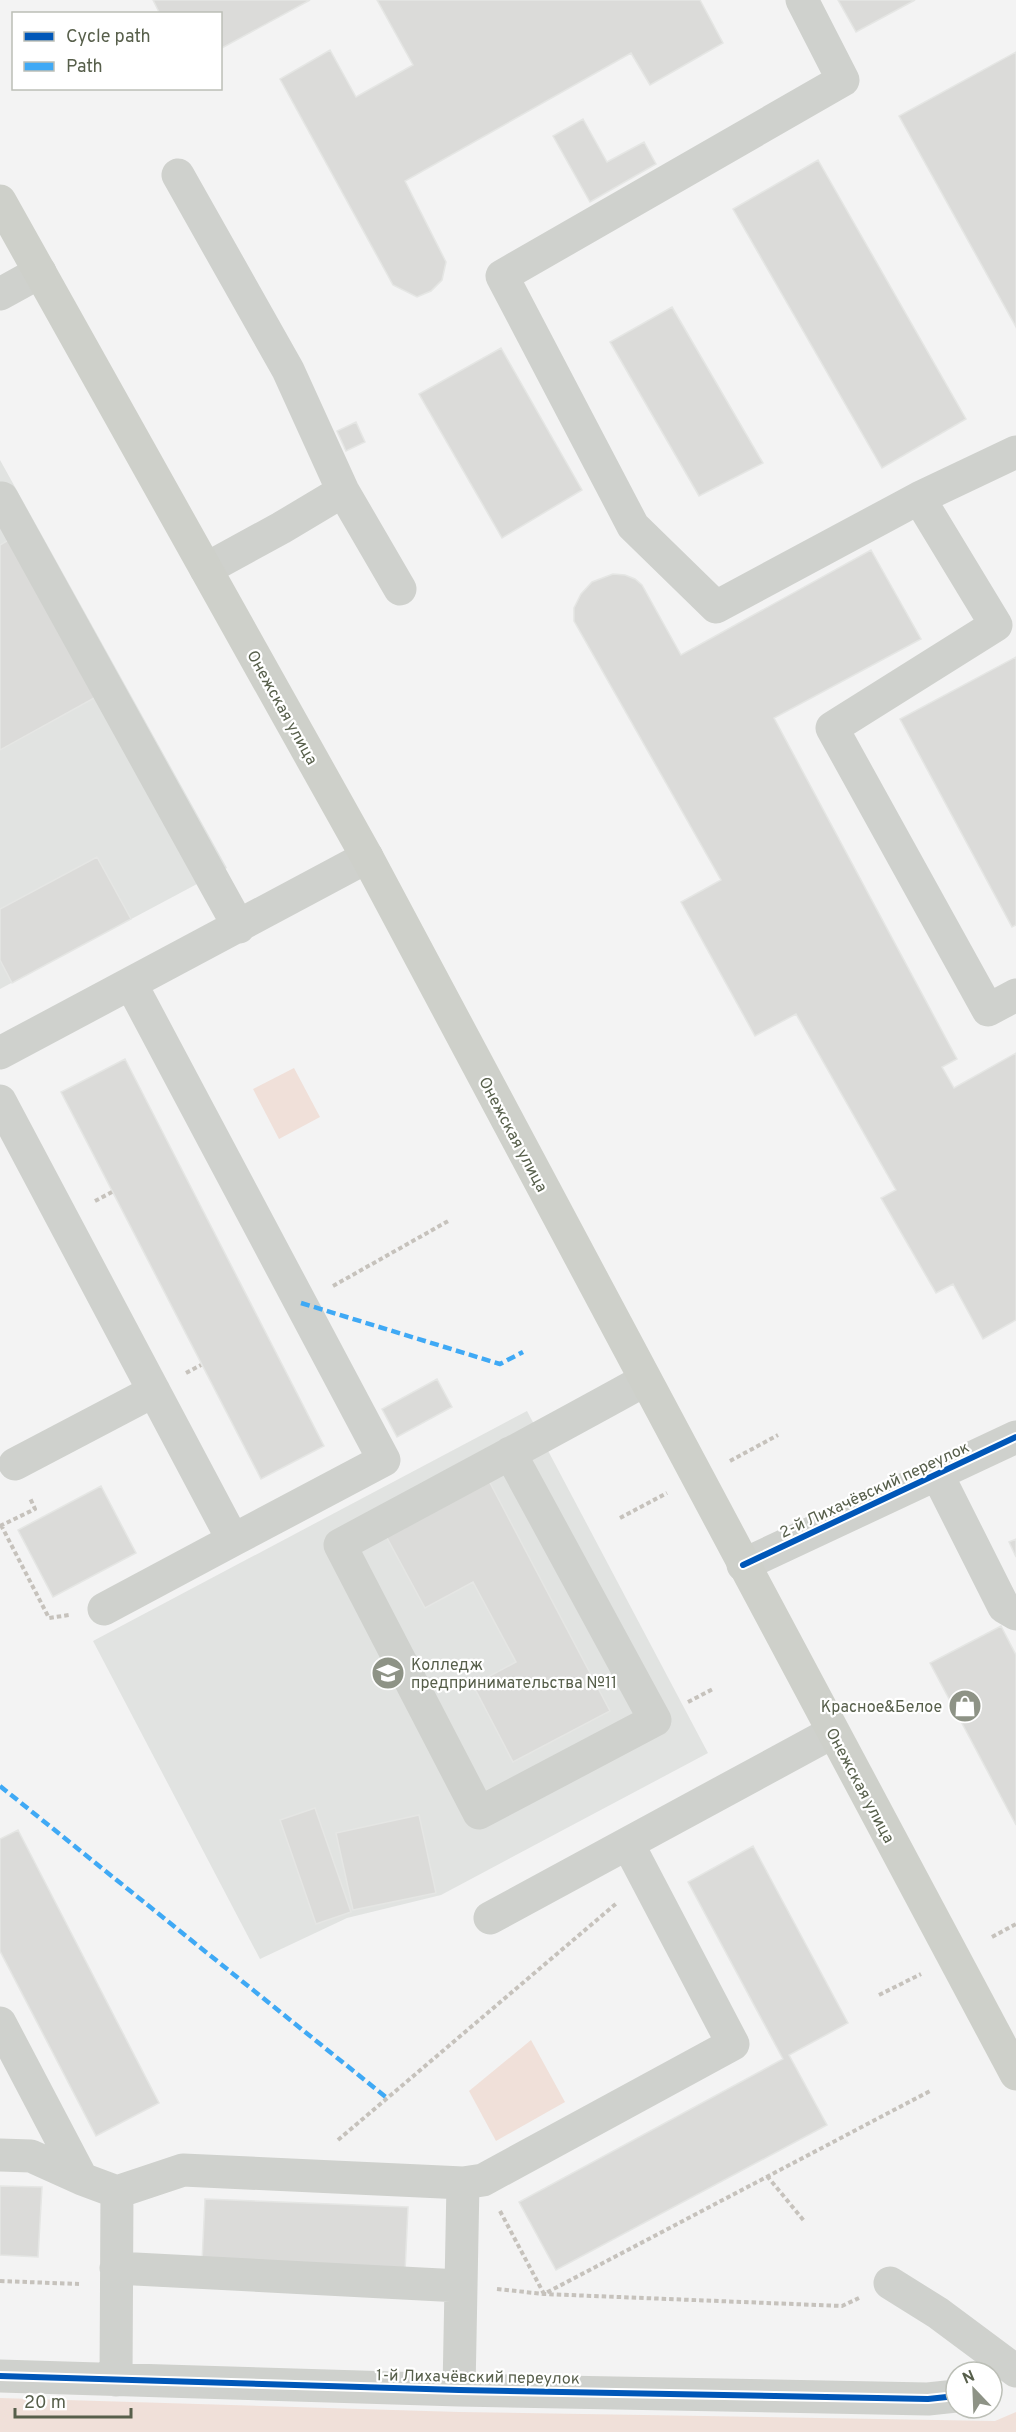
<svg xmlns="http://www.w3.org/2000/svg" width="1016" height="2432" font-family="Overpass,sans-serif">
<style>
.education{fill:#e1e3e1}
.green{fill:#f0e0d9}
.building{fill:#dbdbd9;stroke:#e5e6e4;stroke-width:1.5}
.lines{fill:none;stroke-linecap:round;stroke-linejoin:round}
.path{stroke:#c6c2bc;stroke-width:4;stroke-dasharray:4.5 3;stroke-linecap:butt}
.minor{stroke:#cfd1cd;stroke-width:33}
.major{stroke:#ced0ca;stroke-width:33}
.quiet{stroke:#3fa9f5;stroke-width:4.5;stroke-dasharray:9 4.5;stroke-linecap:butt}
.cycleway-casing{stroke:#fff;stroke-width:10}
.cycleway{stroke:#0057b8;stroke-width:6}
.labels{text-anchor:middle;stroke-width:4.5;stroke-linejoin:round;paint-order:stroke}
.street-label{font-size:16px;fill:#575f4b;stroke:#fff}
.poi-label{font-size:16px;fill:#575f4b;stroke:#fff;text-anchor:start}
</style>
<rect width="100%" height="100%" fill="#f3f3f3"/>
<path class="education" d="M0,460L227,868L0,989Z
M527,1411L708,1753L441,1895L347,1918L260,1959L93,1641Z"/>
<path class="green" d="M294,1068L320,1117L279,1139L253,1089Z
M531,2040L565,2102L496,2141L469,2091Z
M0,2398L459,2412L995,2421L1016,2412V2432H0Z"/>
<path class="building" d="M153,0H310L220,49V14H160Z
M377,0H700L723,43L650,85L631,53L405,181L446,262L442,280L431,291L417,297L393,285L280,79L330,50L356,97L413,65Z
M838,0H915L856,32Z
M1016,52V327L899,116Z
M583,119L607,162L644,142L656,164L590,202L553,136Z
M818,160L966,419L882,468L733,209Z
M672,307L763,463L699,496L610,342Z
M501,348L582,490L502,538L419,394Z
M356,422L365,442L346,451L337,431Z
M10,539L96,697L0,750V545Z
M871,550L921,639L774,718L957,1059L942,1067L954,1088L1016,1053V1320L983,1339L953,1284L936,1293L881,1198L896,1190L796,1014L755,1036L681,902L721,880L574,621V608L581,594L592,582L613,574L625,575L635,579L642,585L681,655Z
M1016,657V925L1012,927L900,719Z
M97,857L131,919L12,983L0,960V909Z
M125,1059L324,1446L261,1479L61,1092Z
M437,1379L452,1407L397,1437L382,1409Z
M489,1481L610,1711L513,1762L473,1685L516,1662L473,1582L425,1608L386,1536Z
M101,1486L136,1553L53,1597L18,1530Z
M1016,1539V1557L1009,1542Z
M1001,1626L1016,1655V1825L930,1663Z
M315,1808L351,1912L316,1924L280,1820Z
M419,1815L436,1893L353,1910L336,1833Z
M18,1830L159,2103L96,2136L0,1951V1839Z
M753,1846L848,2023L789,2055L827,2125L556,2270L519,2202L783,2059L688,1882Z
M0,2186L42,2187L38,2257L0,2255Z
M205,2199L408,2207L405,2272L202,2262Z"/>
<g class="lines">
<path class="path" d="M95,1201L112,1192
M333,1286L450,1220
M186,1373L201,1365
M730,1461L778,1435
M620,1518L667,1493
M1,1525L49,1618L69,1615
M0,1526L35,1509L30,1498
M688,1702L713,1689
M992,1937L1016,1924
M879,1995L921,1974
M338,2140L618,1902
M767,2176L805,2222
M500,2211L544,2294L932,2090
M0,2281L79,2284
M497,2289L544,2294L842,2306L859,2298"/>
<path class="minor" d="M802,0L843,80L502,276L633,526L716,607L919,498L996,625L832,728L988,1010L1016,995
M178,175L288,370L343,491L281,528L206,569
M0,294L40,272
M343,491L400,589
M2,498L239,927
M919,498L1016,452
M0,1053L367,857
M0,1101L233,1540L384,1460L131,984
M510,1453L655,1720L479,1813L340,1545C442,1490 544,1436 645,1380
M15,1464L154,1391
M937,1474L1004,1607L1016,1614
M743,1565L1016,1437
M104,1609L233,1540
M490,1918L833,1732
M0,2023L82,2179L117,2192
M0,2155L31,2156L82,2179
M463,2183L483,2180L733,2044L628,1844
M116,2268L460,2286
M890,2283L938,2313L1016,2371
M0,2376L459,2390L928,2399L956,2396
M116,2380L117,2192L183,2170L463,2183L459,2390"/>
<path class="major" d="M0,201L367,857L1016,2074"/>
<path class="quiet" d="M301,1303L500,1364L523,1352
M0,1786L387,2098"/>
<g class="cycleway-casing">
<path id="cycleway" d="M743,1565L1016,1437
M0,2376L459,2390L928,2399L956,2396"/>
</g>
<use href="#cycleway" class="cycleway"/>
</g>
<defs>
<g id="university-disc" transform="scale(1.725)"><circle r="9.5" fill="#8e9386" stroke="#fff"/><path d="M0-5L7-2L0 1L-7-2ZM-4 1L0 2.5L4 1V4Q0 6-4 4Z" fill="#fff"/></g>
<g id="shop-disc" transform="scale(1.725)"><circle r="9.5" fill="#8e9386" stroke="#fff"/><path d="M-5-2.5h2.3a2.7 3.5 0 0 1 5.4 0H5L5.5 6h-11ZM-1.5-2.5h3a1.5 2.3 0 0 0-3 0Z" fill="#fff"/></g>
</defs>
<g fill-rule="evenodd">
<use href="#university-disc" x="388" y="1673"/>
<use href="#shop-disc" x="965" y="1706"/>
</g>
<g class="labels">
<g class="street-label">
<text transform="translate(283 707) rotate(61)" y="6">Онежская улица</text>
<text transform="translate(514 1134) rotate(62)" y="6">Онежская улица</text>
<text transform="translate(874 1489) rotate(-25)" y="6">2-й Лихачёвский переулок</text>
<text transform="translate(861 1785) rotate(62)" y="6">Онежская улица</text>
<text transform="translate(478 2376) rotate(1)" y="6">1-й Лихачёвский переулок</text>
</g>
<g class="poi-label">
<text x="411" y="1670">Колледж<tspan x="411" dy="18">предпринимательства №11</tspan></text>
<text x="942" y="1712" text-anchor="end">Красное&amp;Белое</text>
</g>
</g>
<rect x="12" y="12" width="210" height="78" fill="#ffffff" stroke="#bcbfb7" stroke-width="1.5"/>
<rect x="24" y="32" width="30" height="9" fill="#0057b8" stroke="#bcbfb7" stroke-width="1.5"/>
<text x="66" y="42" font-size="18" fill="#575f4b">Cycle path</text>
<rect x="24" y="62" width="30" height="9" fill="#3fa9f5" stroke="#bcbfb7" stroke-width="1.5"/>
<text x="66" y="72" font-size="18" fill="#575f4b">Path</text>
<g transform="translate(974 2390) rotate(337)"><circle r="28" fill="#ffffff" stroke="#bcbfb7" stroke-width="1.5"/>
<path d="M0-4.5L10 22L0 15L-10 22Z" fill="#8e9386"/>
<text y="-9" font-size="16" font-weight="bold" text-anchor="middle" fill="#575f4b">N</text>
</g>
<path d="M15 2408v9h116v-9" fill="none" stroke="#575f4b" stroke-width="3"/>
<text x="24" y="2408" font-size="18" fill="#575f4b" stroke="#ffffff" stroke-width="4.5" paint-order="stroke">20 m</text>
</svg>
